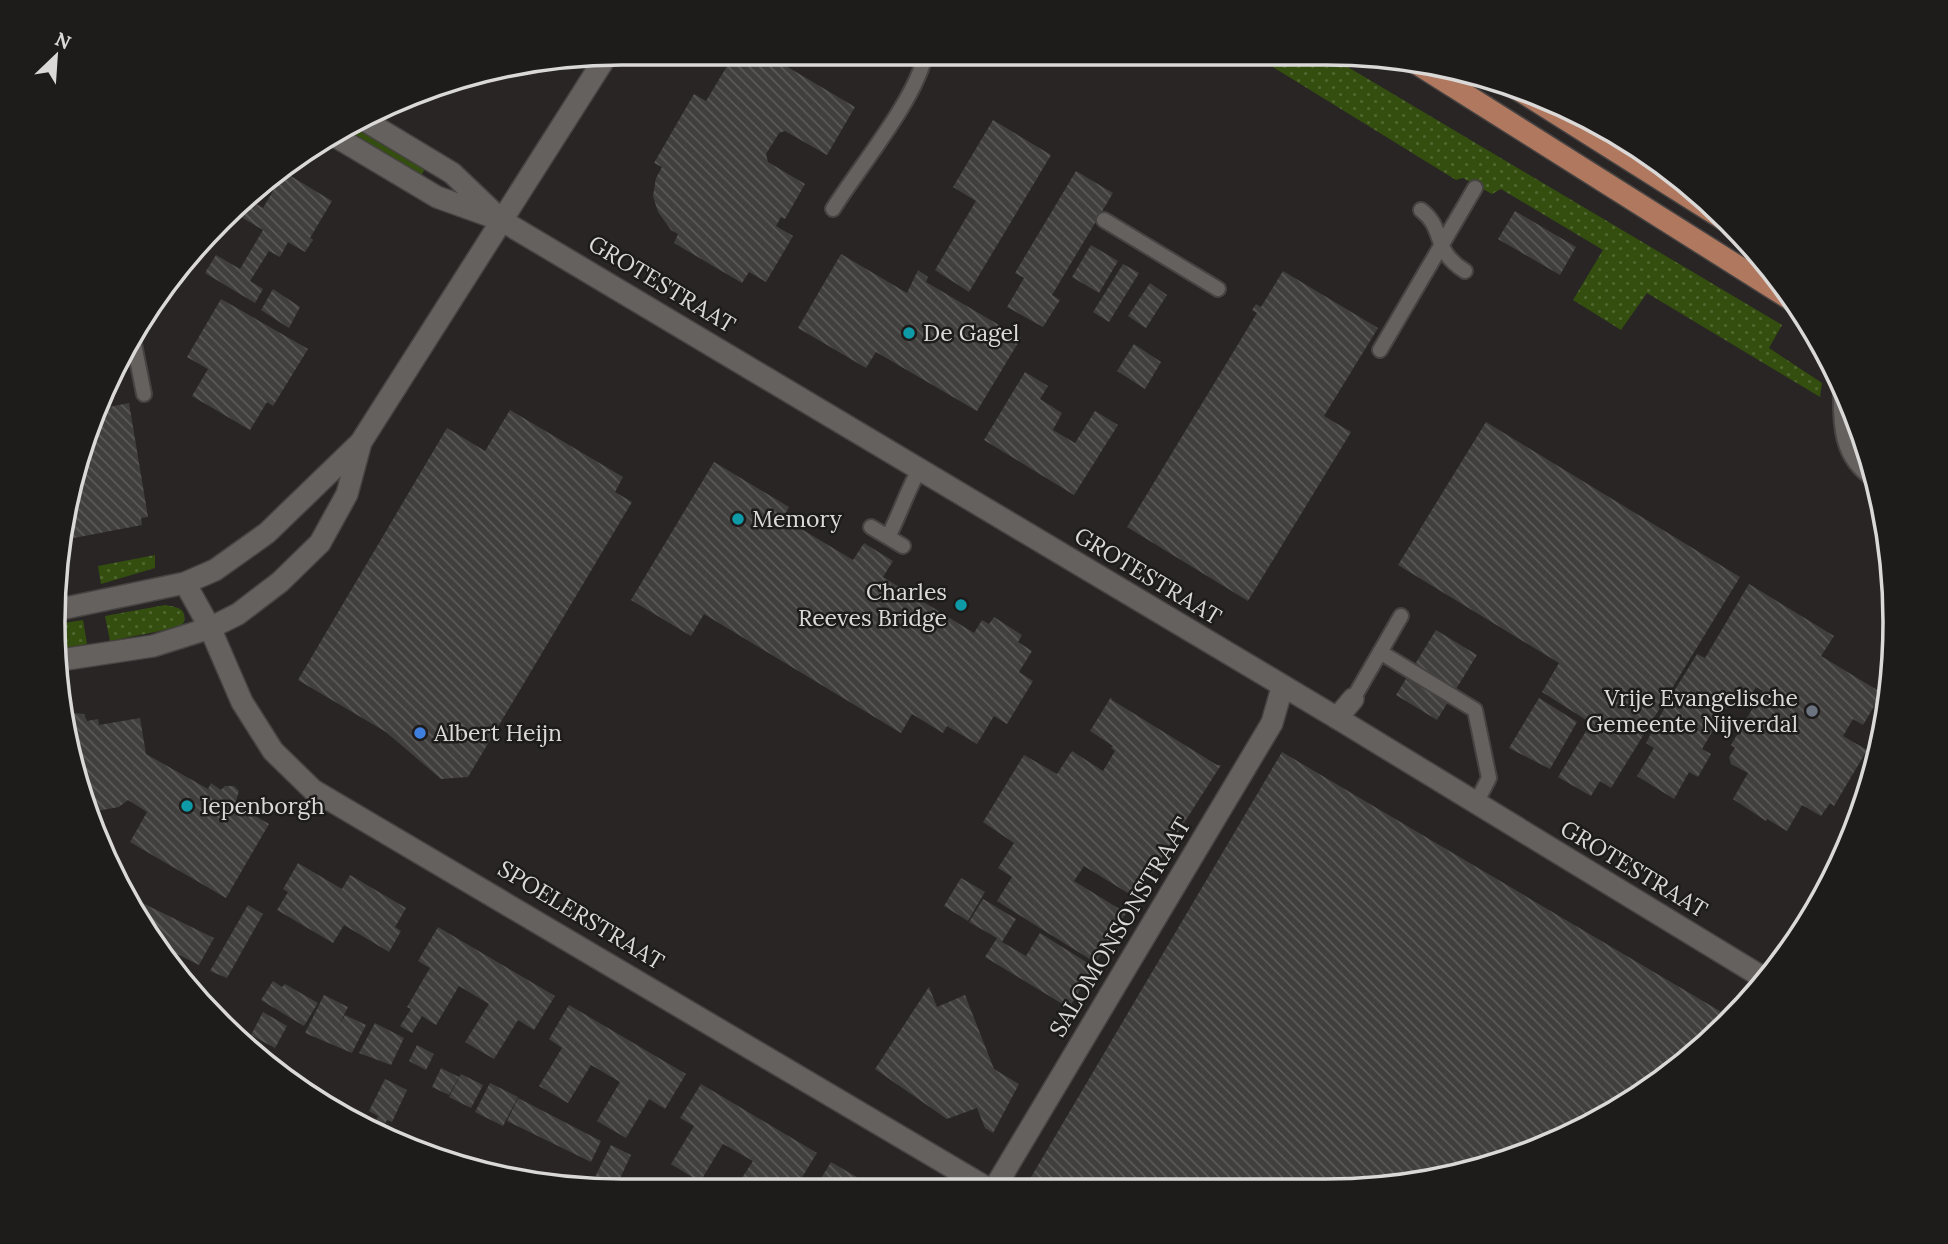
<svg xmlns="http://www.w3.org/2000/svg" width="1948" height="1244" font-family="Lora,serif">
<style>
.grass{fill:url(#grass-dots)}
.garden{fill:#334e0e}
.building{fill:url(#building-back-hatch)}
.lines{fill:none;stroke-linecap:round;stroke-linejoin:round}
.lane-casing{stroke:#464342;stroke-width:18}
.street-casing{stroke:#464342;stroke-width:24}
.secondary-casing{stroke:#464342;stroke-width:24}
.primary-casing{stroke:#464342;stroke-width:24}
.lane{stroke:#64615f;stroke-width:14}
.street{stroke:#64615f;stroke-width:21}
.secondary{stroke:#64615f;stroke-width:21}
.primary{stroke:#b0785e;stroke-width:21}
.culture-dot{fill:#0f9aa8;stroke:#1e1c1b;stroke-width:2.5}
.worship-dot{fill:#6b7280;stroke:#1e1c1b;stroke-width:2.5}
.shop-dot{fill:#3f7fe0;stroke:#1e1c1b;stroke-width:2.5}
.labels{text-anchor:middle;stroke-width:5;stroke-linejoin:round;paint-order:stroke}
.street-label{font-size:23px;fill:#dbd9d8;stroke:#1e1c1b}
.poi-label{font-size:23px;fill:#dbd9d8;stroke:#1e1c1b;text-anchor:start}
.rim{fill:none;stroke:#dbd9d8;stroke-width:3.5}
</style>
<defs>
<pattern id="grass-dots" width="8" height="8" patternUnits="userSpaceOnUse" patternTransform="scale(1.75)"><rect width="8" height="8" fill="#334e0e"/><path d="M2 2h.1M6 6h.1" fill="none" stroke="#506730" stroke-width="1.8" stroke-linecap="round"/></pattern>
<pattern id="building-back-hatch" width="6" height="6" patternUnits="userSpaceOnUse" patternTransform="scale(1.75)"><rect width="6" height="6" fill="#413f3d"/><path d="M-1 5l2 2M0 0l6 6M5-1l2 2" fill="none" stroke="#5c5a58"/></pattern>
</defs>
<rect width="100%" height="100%" fill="#282524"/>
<path class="grass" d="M1255,56L1331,57L1782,325L1769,348L1822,383L1820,397L1647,293L1621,330L1573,300L1603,250L1501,189L1492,194L1463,178L1456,180Z
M155,555V568L101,584L98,566Z
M165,605C177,607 187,608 184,622L180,627L110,641L105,616Z
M83,620L87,644L60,649L58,624Z"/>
<path class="garden" d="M357,123L427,165L420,178L342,131Z"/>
<path class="building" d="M735,53H764L855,107L827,155L785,131L779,133L766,154L768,162L805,184L785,219L781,217L776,226L793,236L766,282L749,272L742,283L674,243L678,234L671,230L658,212L653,196L656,178L662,167L654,163L694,94L706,101Z
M993,120L1051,155L969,292L935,270L976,201L953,187Z
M1076,171L1113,193L1052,295L1060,300L1043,327L1007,307L1024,278L1015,273Z
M284,172L332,201L310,238L313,240L305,252L288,242L280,257L269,251L250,281L263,289L255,303L205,273L216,255L240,269L263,230L241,217L251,201L263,208Z
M1515,211L1576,247L1560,275L1498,239Z
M1091,245L1118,261L1099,293L1072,277Z
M841,254L907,293L918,270L928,277L926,282L1021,338L977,411L876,352L866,368L798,328Z
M1123,264L1139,273L1109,322L1093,312Z
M1283,271L1378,328L1324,416L1351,432L1248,601L1127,527L1257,313L1252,310L1256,304L1261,307Z
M1150,283L1167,295L1146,328L1128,316Z
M273,289L300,307L289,328L261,310Z
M221,299L308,349L273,406L267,402L250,430L192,396L208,369L187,357Z
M1134,344L1161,362L1145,389L1117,371Z
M1025,372L1048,386L1040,399L1062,413L1053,430L1075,443L1095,411L1118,425L1074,495L984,440Z
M129,403L148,517L141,518L142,525L63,540L83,439L99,409Z
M510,410L623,477L615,492L632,502L468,777L441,779L386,732L298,680L447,428L485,451Z
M1486,422L1740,577L1611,788L1600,781L1591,796L1558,777L1591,723L1542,692L1559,663L1398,565Z
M714,462L789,507L783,518L853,560L864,543L893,561L883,577L974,633L982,620L989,624L994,617L1022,635L1018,642L1032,651L1019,672L1033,681L1007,724L994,716L977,744L947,726L943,733L912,714L901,733L704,614L691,636L631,600Z
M1749,584L1834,636L1821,656L1882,693L1863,725L1853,719L1843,736L1867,750L1834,806L1830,803L1821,816L1802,805L1787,831L1767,819L1766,821L1733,799L1748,773L1731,764L1729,757L1735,748L1731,745L1763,691L1756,687L1749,698L1737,690L1702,749L1711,754L1698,777L1689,772L1674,799L1637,776L1654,748L1646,743L1668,701L1697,654L1705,658Z
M1436,630L1477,655L1437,720L1396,695Z
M1111,697L1112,700L1217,765H1221L1136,898L1084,866L1074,881L1126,913L1096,963L997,901L1012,877L998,868L1014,843L983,822L1024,755L1057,774L1072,751L1103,771L1115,751L1111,748L1113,746L1090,731Z
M1539,698L1577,722L1550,769L1509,748Z
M74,713L84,714L87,721L98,719L99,725L140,718L146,754L208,789L211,783L221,790L225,786H234L239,791L235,804L269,824L226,898L130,842L147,812L128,800L119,807L91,812L72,770L68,730Z
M1282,752L1730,1017L1673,1074L1578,1133L1474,1172L1364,1190L1024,1189Z
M1859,811H1860L1842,860L1833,854Z
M298,863L342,889L350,875L406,908L395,927L401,931L389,952L344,925L333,943L277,910L288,892L283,889Z
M961,878L985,892L968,921L944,906Z
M130,897L214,938L199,965L151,941Z
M983,899L1016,919L1002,942L1026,956L1040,933L1094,967L1069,1008L985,957L997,938L969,922Z
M248,905L263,914L227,978L210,971Z
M438,927L555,996L534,1030L518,1020L494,1059L465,1042L489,1004L459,986L436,1025L422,1016L412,1033L400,1026L411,1009L407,1007L430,968L418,961Z
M273,981L282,987L285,984L318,1003L304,1026L261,1000Z
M929,987L937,1007L965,995L994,1069L1019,1084L993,1133L985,1128L977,1108L947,1119L875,1069Z
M324,995L348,1007L338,1027L345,1015L366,1025L352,1053L305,1033Z
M569,1005L686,1074L665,1109L649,1099L626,1138L597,1121L620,1082L591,1065L568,1103L539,1086L562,1048L549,1039Z
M263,1012L287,1026L275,1048L251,1035Z
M375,1023L404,1038L391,1065L359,1053Z
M417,1045L434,1054L426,1070L409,1061Z
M441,1068L459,1077L449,1095L432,1087Z
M461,1074L483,1085L471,1108L449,1097Z
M385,1079L407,1090L392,1122L387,1120L381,1131L373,1127L378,1116L369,1111Z
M490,1083L518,1097L503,1126L475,1112Z
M701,1084L817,1153L796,1187L781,1178L776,1188L736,1187L753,1161L723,1144L700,1182L671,1164L694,1126L680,1118Z
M518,1098L601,1141L591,1162L507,1121Z
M611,1145L631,1155L616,1187H590Z
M831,1162L860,1179L875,1188H815Z"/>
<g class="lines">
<g class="lane-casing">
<path id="lane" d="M833,209C857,170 918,97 925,54
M1421,210C1446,229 1431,250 1465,271
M1104,220L1218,289
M134,344L144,394
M1380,350L1475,188
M1841,386C1840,423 1840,459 1875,480
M871,527L903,546
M888,537C900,514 907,491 920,468
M1380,652L1475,710L1489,778L1476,803
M1353,699L1401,616"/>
</g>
<g class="street-casing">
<path id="street" d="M364,120L452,173L494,213
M333,135L437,197L501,220
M185,583L210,628L242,702L273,751L313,790L989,1189
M1337,718L1353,699
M994,1189L1272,723L1282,688"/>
</g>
<g class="secondary-casing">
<path id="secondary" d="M501,220L1337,718L1767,980
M56,610L185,583L215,570L267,533L361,442L607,55
M61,660L153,646L210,628L238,614L280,582L320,543L347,494L361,442"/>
</g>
<g class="primary-casing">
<path id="primary" d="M1411,60L1793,301
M1517,89L1728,222"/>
</g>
<use href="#lane" class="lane"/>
<use href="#street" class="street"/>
<use href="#secondary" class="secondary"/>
<use href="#primary" class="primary"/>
</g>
<g class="culture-dot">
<circle cx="909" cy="333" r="7"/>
<circle cx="738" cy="519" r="7"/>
<circle cx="961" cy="605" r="7"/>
<circle cx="187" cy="806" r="7"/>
</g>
<circle class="worship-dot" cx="1812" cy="711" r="7"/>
<circle class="shop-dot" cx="420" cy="733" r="7"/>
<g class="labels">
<g class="street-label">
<text transform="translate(662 284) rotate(31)" y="8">GROTESTRAAT</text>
<text transform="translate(1148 576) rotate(31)" y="8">GROTESTRAAT</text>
<text transform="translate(1634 869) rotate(31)" y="8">GROTESTRAAT</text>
<text transform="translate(581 915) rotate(31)" y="8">SPOELERSTRAAT</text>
<text transform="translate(1120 927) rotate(-59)" y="8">SALOMONSONSTRAAT</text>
</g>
<g class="poi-label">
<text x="923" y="341">De Gagel</text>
<text x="752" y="527">Memory</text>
<text x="947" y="600" text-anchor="end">Charles<tspan x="947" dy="26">Reeves Bridge</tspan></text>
<text x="1798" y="706" text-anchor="end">Vrije Evangelische<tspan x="1798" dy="26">Gemeente Nijverdal</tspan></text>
<text x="434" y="741">Albert Heijn</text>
<text x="201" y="814">Iepenborgh</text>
</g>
</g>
<path d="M0 0H1948V1244H0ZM622 65H1326A557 557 0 0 1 1883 622V622A557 557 0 0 1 1326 1179H622A557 557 0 0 1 65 622V622A557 557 0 0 1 622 65Z" fill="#1e1c1b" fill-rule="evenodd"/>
<path class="rim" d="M622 65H1326A557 557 0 0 1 1883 622V622A557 557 0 0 1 1326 1179H622A557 557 0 0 1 65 622V622A557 557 0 0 1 622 65Z"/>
<g transform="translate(56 56) rotate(25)" stroke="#1e1c1b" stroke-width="5" paint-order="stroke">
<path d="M0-5L12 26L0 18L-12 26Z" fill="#dbd9d8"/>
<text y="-10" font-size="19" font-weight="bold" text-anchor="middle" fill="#dbd9d8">N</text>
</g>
</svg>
